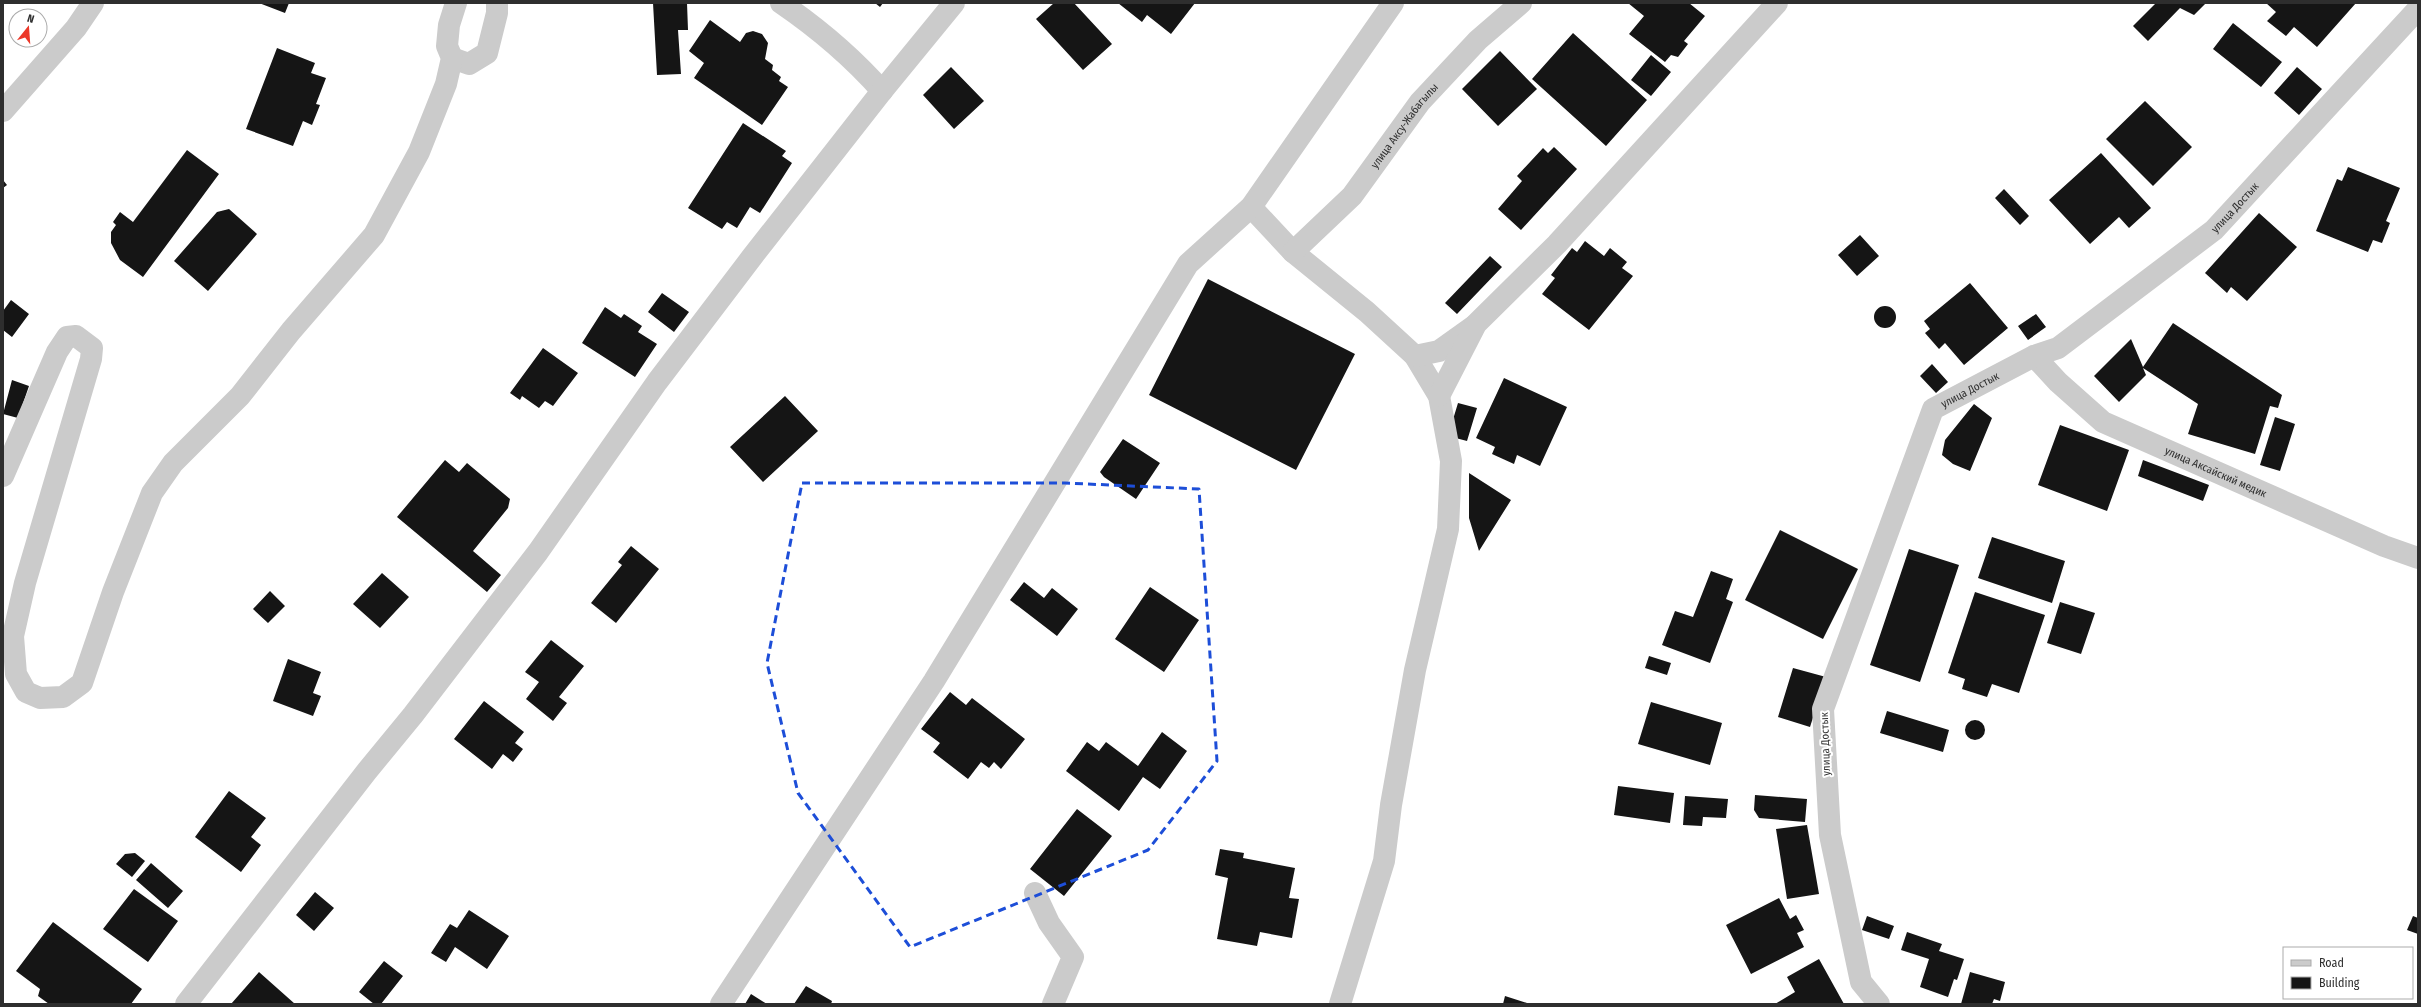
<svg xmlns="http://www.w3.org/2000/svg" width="2421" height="1007" font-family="'Fira Sans Condensed',sans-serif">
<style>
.building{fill:#151515}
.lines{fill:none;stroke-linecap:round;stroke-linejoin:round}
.minor{stroke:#cbcbcb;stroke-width:22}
.marked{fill:none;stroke:#1d4ed8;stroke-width:3;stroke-dasharray:8 5;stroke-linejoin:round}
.labels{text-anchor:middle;stroke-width:4;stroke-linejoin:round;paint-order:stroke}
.street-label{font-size:11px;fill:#2e2e2e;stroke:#fff}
</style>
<rect width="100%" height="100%" fill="#fff"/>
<path class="building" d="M259,3H289L285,13Z
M653,3H687L688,30H678L681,74L657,75Z
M875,3H883L880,7Z
M1054,3H1074L1112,44L1083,70L1036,19Z
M1118,3H1195L1171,34L1147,15L1142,22Z
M1628,3H1689L1705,16L1684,41L1688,44L1678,57L1671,55L1665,62L1629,34L1644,16Z
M2156,3H2206L2194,15L2180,8L2148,41L2133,26Z
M2266,3H2356L2317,47L2294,27L2286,36L2267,21L2276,12Z
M710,20L740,42L746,33L753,31L762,34L768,43L765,59L773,65L772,70L781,77L779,81L788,87L762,125L694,78L704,63L689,51Z
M2233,23L2282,62L2261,87L2213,49Z
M1573,33L1647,100L1606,146L1532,79Z
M277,48L315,63L311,73L326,78L316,104L320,105L312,125L303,121L293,146L246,129Z
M1500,51L1537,89L1498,126L1462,89Z
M1651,55L1671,72L1651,96L1631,80Z
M951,67L984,101L954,129L923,95Z
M2297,67L2322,89L2299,115L2274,93Z
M2145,101L2192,147L2153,186L2106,139Z
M743,123L786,151L782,156L792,163L760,213L750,207L737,228L727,222L722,229L688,208Z
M1554,147L1577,169L1521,230L1498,209L1522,181L1517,176L1543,148L1548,153Z
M187,150L219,174L143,277L120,260L111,243V232L116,225L113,222L120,212L133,222Z
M2101,153L2151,208L2129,228L2119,217L2090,244L2049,200Z
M2348,167L2400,188L2386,221L2390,223L2382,243L2373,240L2368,252L2316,231L2337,179L2342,181Z
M3,180L7,185L3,188Z
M2004,189L2029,216L2020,225L1995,198Z
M229,209L257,234L208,291L174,261L217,212Z
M2259,213L2297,247L2247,301L2231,287L2227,293L2205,273Z
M1860,235L1879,256L1857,276L1838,255Z
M1585,241L1604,256L1610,248L1627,262L1622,268L1633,276L1589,330L1542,294L1555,278L1551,275L1572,248L1577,252Z
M1490,256L1502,267L1457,314L1445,303Z
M1208,279L1355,354L1296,470L1149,395Z
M1970,283L2008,328L1964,365L1945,343L1939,349L1925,333L1930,329L1924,321Z
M662,293L689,312L674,332L648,312Z
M11,300L29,314L12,337L3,330V311Z
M1874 317a11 11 0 1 1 22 0a11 11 0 1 1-22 0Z
M605,307L621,318L624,314L642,326L638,332L657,344L635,377L582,343Z
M2036,314L2046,327L2028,340L2018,326Z
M2173,323L2282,395L2278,408L2270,406L2255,454L2188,434L2198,404L2143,368L2146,375L2119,402L2094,376L2131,339L2143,367Z
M543,348L578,373L553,406L545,401L539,408L522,396L520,400L510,393Z
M1932,364L1948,382L1936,393L1920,376Z
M1504,378L1567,407L1540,466L1517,455L1514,464L1492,454L1495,447L1476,438Z
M12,380L29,386L18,418L3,414Z
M785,396L818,431L763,482L730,447Z
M1458,403L1477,408L1467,441L1448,436Z
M1974,404L1992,418L1970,471L1953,464L1942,455L1945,440Z
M2275,417L2295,424L2280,471L2260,465Z
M2060,425L2129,450L2107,511L2038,485Z
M1123,439L1160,463L1136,499L1104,477L1100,472Z
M445,460L459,472L467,463L510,499L508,508L473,551L501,575L487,592L397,517Z
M2143,460L2209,485L2203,501L2138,476Z
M1469,473L1511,500L1479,551L1469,518Z
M1780,530L1858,569L1823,639L1745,600Z
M1992,537L2065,561L2052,603L1978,578Z
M631,546L659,569L616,623L591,603L622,565L618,562Z
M1909,549L1959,565L1920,682L1870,665Z
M1711,571L1733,579L1726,599L1733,602L1710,663L1662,645L1675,611L1693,617Z
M382,573L409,597L380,628L353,604Z
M1024,582L1044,598L1052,588L1078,609L1057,636L1010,600Z
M1150,587L1199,620L1164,672L1115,639Z
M270,591L285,606L268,623L253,609Z
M1975,592L2045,615L2019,693L1992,684L1987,697L1962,689L1965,679L1948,673Z
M2060,602L2095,613L2081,654L2047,643Z
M551,640L584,666L559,697L567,703L553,721L526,699L539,682L525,672Z
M1649,656L1671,663L1667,675L1645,668Z
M288,659L321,672L313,693L321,696L313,716L273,701Z
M1793,668L1826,677L1810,727L1778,717Z
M950,692L966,705L972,698L1025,739L1001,769L994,762L989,768L981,762L968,779L933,752L940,743L921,729Z
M484,701L524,732L515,743L523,749L513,762L503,754L492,769L454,739Z
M1651,702L1722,723L1710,765L1638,744Z
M1887,711L1949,730L1943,752L1880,733Z
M1965 730a10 10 0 1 1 20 0a10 10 0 1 1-20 0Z
M1162,732L1187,751L1160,789L1143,777L1119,811L1066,771L1087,742L1099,751L1106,742L1138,766Z
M1618,786L1674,793L1670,823L1614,815Z
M229,791L266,818L251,837L261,845L241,872L195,837Z
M1755,795L1807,799L1805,822L1759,818L1754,810Z
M1685,796L1728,799L1726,818L1703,817L1702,826L1683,825Z
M1077,809L1112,836L1064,896L1030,869Z
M1807,825L1819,894L1787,899L1776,829Z
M1220,849L1244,853L1243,858L1295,868L1289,898L1299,899L1292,938L1260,932L1257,946L1217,939L1228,878L1215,875Z
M135,853L145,861L132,877L116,864L125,854Z
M151,863L183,891L168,908L136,880Z
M134,889L178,921L148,962L103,929Z
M315,892L334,908L314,931L296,915Z
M1779,898L1790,919L1796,915L1804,930L1797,933L1804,947L1751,974L1726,925Z
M469,910L509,936L487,969L455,947L446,962L431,953L450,924L457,928Z
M1867,916L1894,926L1889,939L1862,930Z
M2413,916L2418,918V934L2407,930Z
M53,922L142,989L131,1004H49L38,996L40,989L16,971Z
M1907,932L1942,944L1939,951L1964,959L1957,980L1954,979L1948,997L1920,987L1929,959L1901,950Z
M1819,959L1844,1004H1775L1795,992L1787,977Z
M384,961L403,976L381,1004H374L359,992Z
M259,972L295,1004H231Z
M1970,972L2005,982L2000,1001L1994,999L1992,1004H1961Z
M806,986L832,1001L831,1004H794Z
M751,994L767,1004H745Z
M1505,996L1530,1004H1503Z"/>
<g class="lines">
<g class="minor">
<path d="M781,3C819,29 852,57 882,91"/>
<path d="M452,58L469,64L487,53L497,13V3"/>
<path d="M3,111L76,28L93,3"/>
<path d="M1251,207L1293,252L1367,312L1415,356L1439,396L1451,461L1448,529L1415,670L1391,805L1384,861L1340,1004"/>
<path id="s1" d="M1293,252L1352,196L1420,102L1478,40L1521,3"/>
<path d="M1415,356L1439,351L1474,326"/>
<path id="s2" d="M2034,356L2058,382L2103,422L2384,546L2418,558"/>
<path d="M1439,396L1476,324L1557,244L1777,3"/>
<path d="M3,476L57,352L67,337L76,336L92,348L91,359L25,583L13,636L16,674L26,692L40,698L63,697L82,683L113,592L152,493L173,463L240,396L291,331L374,235L419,152L446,84L452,58L447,46L449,25L456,3"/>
<path d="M1035,893L1049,923L1073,957L1053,1004"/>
<path d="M186,1004L367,771L413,715L538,552L657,382L752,257L882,91L954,3"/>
<path d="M721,1004L934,681L1188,264L1251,207L1393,3"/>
<path id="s3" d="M1879,1004L1861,982L1830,835L1823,709L1933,409L2034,356L2058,348L2214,230L2418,9"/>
</g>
</g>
<path class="marked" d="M802,483H1065L1199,489L1217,761L1148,850L910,947L798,793L767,663Z"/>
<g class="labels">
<g class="street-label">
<text dy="4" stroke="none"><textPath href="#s1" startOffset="169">улица Аксу-Жабагылы</textPath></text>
<text dy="4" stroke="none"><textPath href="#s3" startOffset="990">улица Достык</textPath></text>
<text dy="4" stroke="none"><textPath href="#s3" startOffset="666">улица Достык</textPath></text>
<text dy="4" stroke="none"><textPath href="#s2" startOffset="219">улица Аксайский медик</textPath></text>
<text transform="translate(1825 744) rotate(-92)" y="4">улица Достык</text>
</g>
</g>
<rect width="2421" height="1007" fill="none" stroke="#2e2e2e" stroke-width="8"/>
<rect x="2283" y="947" width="130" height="52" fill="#ffffff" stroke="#ababab"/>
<rect x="2291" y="960" width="20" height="6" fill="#cbcbcb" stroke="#ababab"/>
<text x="2319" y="967" font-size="12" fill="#2e2e2e">Road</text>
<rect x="2291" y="977" width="20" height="12" fill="#151515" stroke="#ababab"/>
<text x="2319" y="987" font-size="12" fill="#2e2e2e">Building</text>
<g transform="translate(28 28) rotate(17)"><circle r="19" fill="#ffffff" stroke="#ababab"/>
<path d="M0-3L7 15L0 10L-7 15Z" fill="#ec3829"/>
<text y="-6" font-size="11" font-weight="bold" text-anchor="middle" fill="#2e2e2e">N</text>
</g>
</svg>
